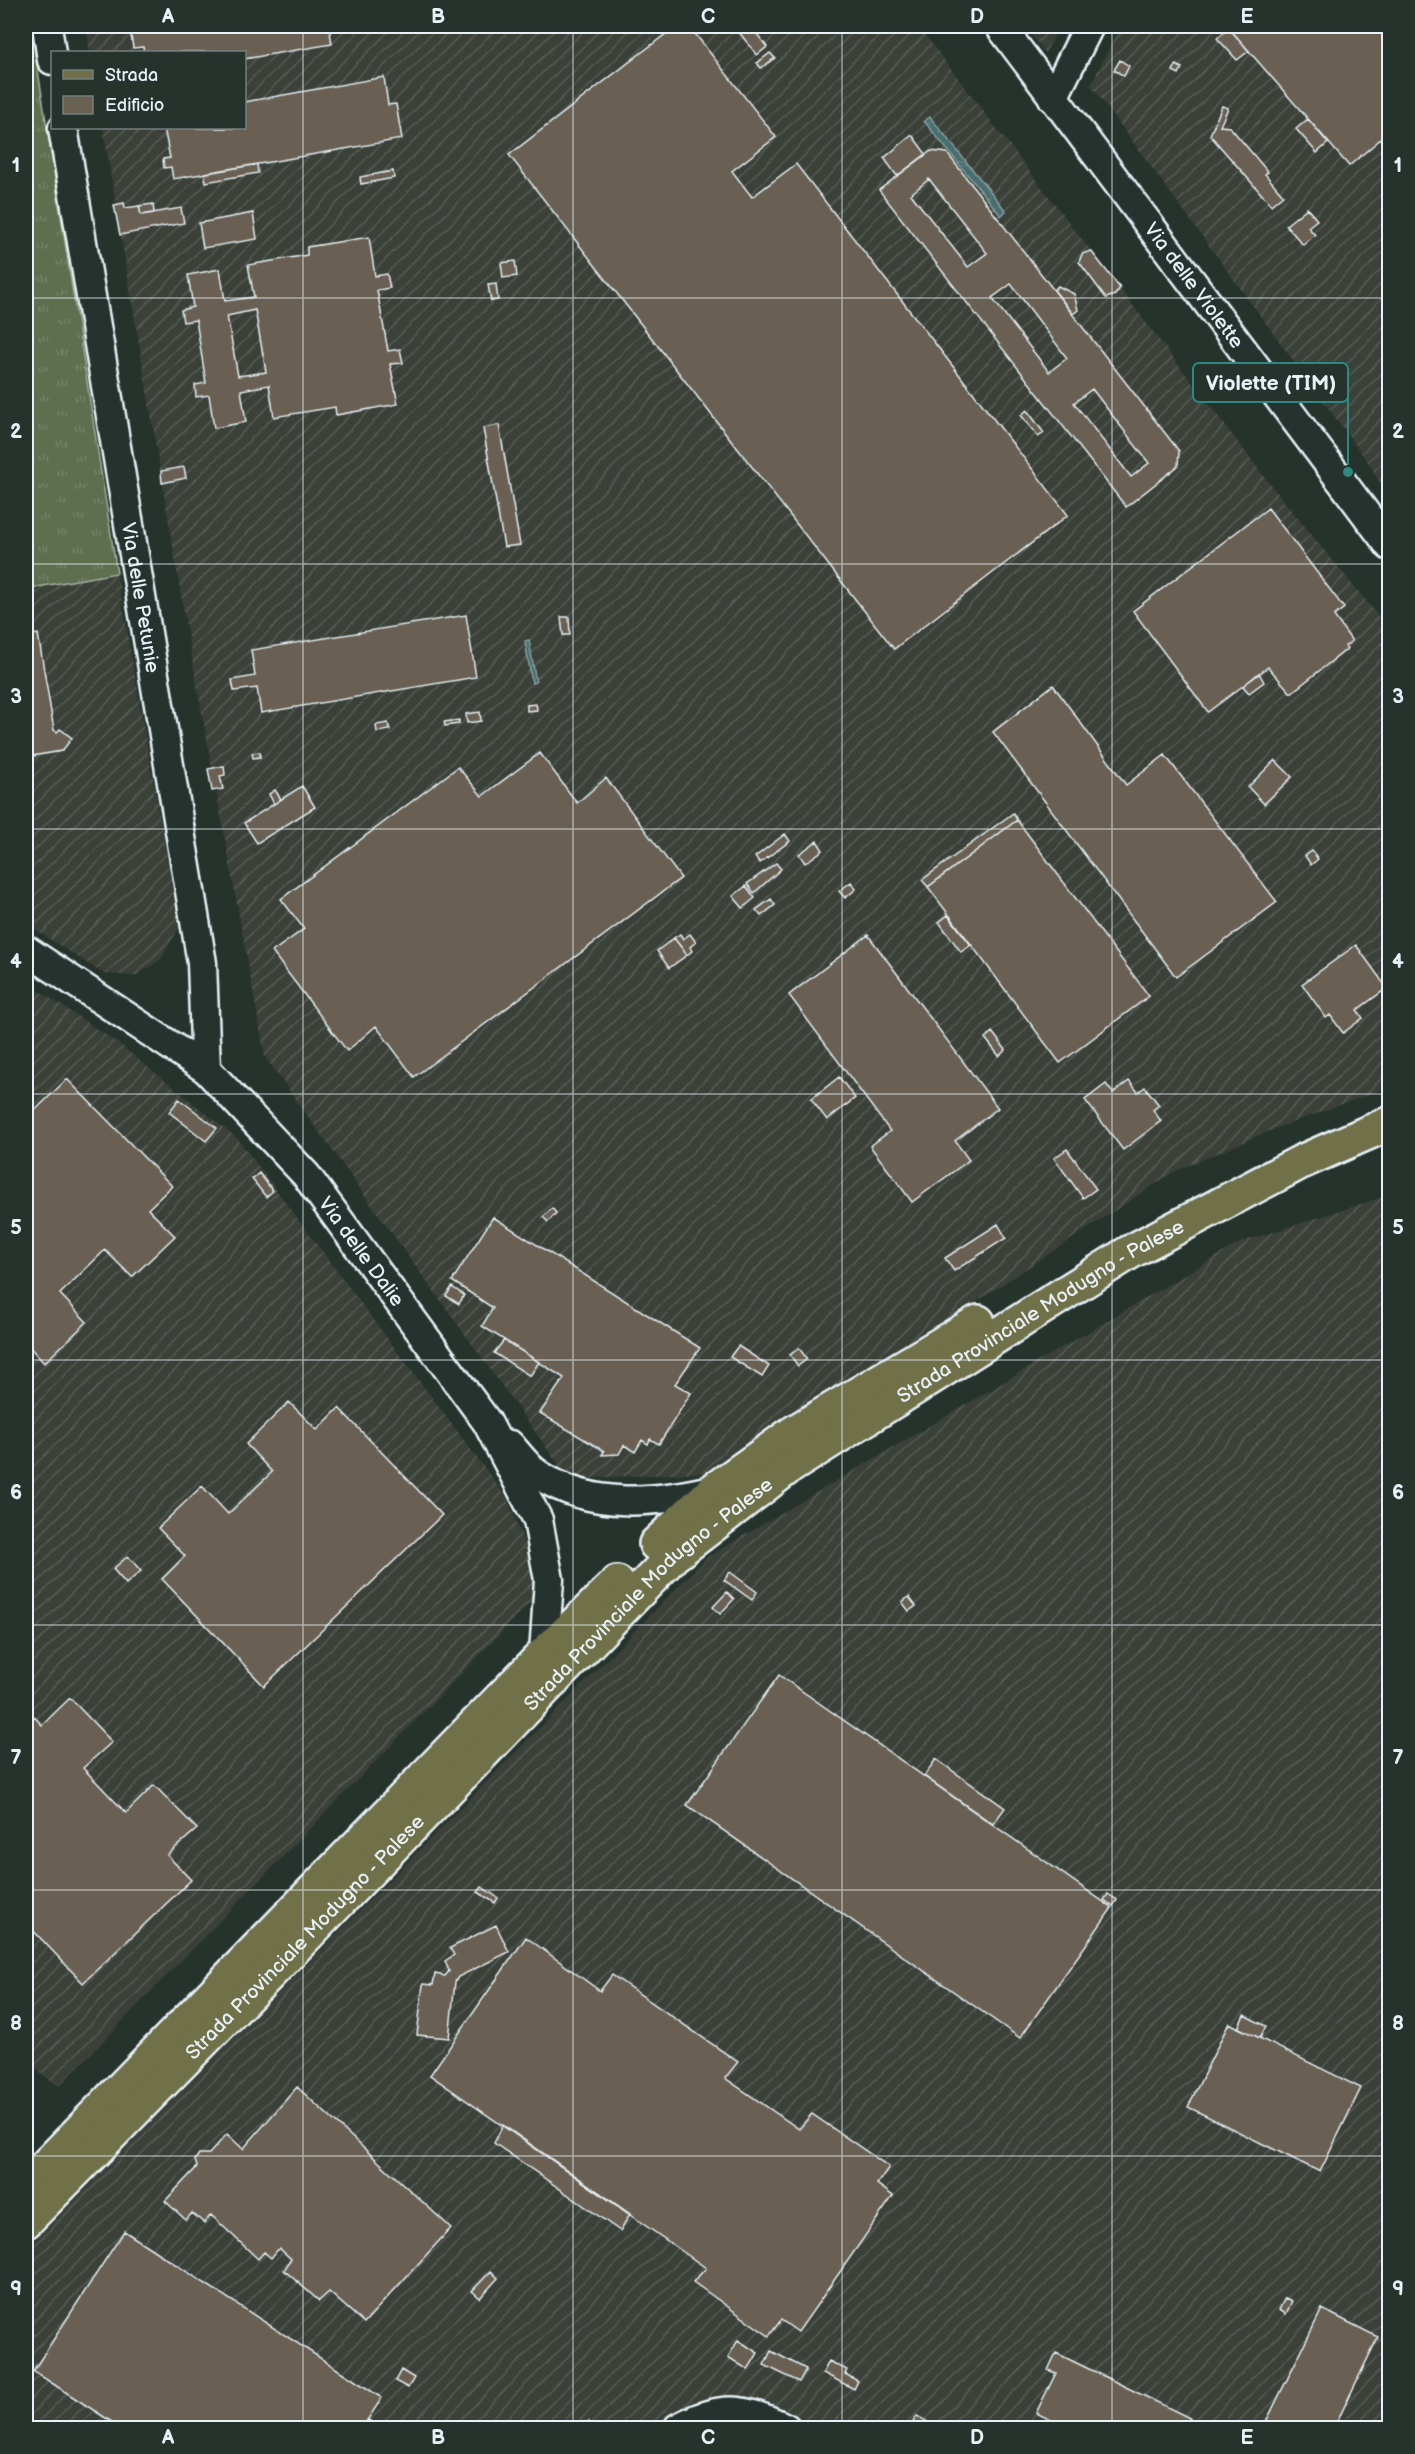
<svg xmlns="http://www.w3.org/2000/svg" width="1415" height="2454" font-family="'Balsamiq Sans',sans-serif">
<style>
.industrial{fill:url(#industrial-furrows)}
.grass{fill:url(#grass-tufts);stroke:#a4b0a4;stroke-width:1.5}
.water{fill:url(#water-ripples);stroke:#88a1a4;stroke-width:1.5}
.building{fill:#696152;stroke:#e8f1f8;stroke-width:1.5;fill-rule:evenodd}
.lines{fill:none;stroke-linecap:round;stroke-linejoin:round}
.minor-casing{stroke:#e8f1f8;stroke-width:33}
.major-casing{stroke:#e8f1f8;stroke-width:38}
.minor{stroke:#26332d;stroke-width:28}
.major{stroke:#6f704a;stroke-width:33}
.grid{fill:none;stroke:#e8f1f8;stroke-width:1.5;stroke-opacity:0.55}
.labels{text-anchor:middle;stroke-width:6;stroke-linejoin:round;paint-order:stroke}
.street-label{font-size:20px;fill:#e8f1f8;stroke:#26332d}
.leader{fill:none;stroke:#308883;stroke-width:2}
.callout-dot{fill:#308883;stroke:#26332d;stroke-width:2}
.callout{fill:#26332d;stroke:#308883;stroke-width:2}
.callout-label{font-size:21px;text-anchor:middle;font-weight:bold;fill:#e8f1f8}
.neatline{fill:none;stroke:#e8f1f8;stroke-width:2}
.grid-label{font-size:20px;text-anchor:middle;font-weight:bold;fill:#e8f1f8}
</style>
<defs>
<pattern id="industrial-furrows" width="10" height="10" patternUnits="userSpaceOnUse" patternTransform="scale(1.5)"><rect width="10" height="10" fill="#3a4138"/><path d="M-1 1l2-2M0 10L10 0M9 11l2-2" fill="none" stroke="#565d56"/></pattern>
<pattern id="grass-tufts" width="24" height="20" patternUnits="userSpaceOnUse" patternTransform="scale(1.5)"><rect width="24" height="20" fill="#5f6e4f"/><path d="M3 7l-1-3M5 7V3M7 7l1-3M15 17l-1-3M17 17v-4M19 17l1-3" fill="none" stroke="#768369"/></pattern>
<pattern id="water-ripples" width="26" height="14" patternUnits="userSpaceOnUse" patternTransform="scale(1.5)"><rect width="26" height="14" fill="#486c6c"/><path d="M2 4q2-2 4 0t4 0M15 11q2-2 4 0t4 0" fill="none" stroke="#628182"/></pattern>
</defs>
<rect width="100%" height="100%" fill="#26332d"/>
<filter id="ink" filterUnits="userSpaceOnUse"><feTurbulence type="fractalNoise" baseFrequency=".0167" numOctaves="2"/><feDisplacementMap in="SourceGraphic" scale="12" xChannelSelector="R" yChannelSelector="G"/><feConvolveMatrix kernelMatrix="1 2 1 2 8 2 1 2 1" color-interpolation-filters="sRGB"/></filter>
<g filter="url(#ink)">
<path class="industrial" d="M86,26H918L1270,484L1389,629V1087L1272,1130L1175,1171L717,1472L569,1479L265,1057L187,631L103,128H244V52H90Z
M1025,26H1060L1045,53Z
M1120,26H1389V499L1370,465L1091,85Z
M117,573L179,928L161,959L136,976L104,974L26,924V589Z
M26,982L119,1044L238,1139L507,1498L526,1547L535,1590L533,1600L59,2086L26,2063Z
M1389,1195V2428H26V2249L709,1556L1239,1243Z"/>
<path class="grass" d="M26,26H31L117,573L26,589Z"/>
<path class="water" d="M930,117L1006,211L1001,216L924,121Z
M529,640L536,682L532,683L525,641Z"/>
<path class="building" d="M149,26H329L332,44L244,59V52H144L143,47L133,48L130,29Z
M676,26H689L776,137L732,171L752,197L796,164L1068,515L894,649L509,155Z
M734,26H751L767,47L757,55Z
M1227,26H1390V131L1349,166Z
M1229,28L1249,51L1237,60L1217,38Z
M770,53L775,58L761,68L757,63Z
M1120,60L1129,66L1124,76L1114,70Z
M1176,65L1182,68L1179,74L1173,71Z
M384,77L388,105L396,104L402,139L173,179L171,167L164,168L163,159L170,158L164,128H244V102Z
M1222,106L1228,108L1220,126L1230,127L1268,172L1265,174L1283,195L1271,205L1210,135Z
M1308,119L1328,143L1317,153L1296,129Z
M912,135L926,154L897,176L884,158Z
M931,151L947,153L1179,451L1178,466L1126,507L879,190ZM929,179L987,253L968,267L911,194ZM1011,284L1067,358L1049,372L992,298ZM1092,389L1149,463L1131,477L1074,403Z
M257,164L258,173L206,182L204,173Z
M393,171L394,178L361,184L360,177Z
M124,203L125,208L139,206L141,215L181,208L184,223L120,235L114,205Z
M153,204L154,213L141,215L139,206Z
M1307,208L1317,220L1308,227L1315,235L1303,245L1286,225Z
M253,213L257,239L203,248L199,223Z
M369,237L375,276L387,274L390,288L377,290L388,351L400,349L403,363L390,364L398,404L336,415L335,407L274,417L269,385L241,390L246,422L214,428L209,395L196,397L195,385L206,383L196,320L183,322L181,310L193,307L188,275L220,269L225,301L254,297L248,265L307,255V247ZM255,310L266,372L238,376L227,316Z
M1091,251L1120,288L1115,295L1106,298L1079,262L1082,254Z
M515,261L517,276L503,278L501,263Z
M496,284L498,300L491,301L488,285Z
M1058,286L1074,294L1078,310L1073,314L1054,290Z
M1027,410L1044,433L1038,437L1021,415Z
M499,425L520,545L504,547L483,428Z
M184,467L186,478L162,483L161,471Z
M1268,508L1344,608L1334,616L1352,641L1345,646L1347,649L1291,693L1268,667L1208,712L1133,611Z
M466,615L476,677L261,713L257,688L234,691L232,680L255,676L251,650Z
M561,617H569L570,635H563Z
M38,634L54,730L57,732L60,729L72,738L62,751L26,757V636Z
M1390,638V649L1389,650L1383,644Z
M1259,673L1264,682L1249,693L1243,686Z
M1053,685L1126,785L1165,755L1277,902L1176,977L993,732Z
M536,704L537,710L527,711V705Z
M480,712L481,721L467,723L466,714Z
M459,720V724L445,726L444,722Z
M388,723L390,730L377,732L376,725Z
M260,752V757L253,758L252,753Z
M540,753L577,803L606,778L681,878L414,1077L376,1026L347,1051L272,952L304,929L281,899L458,767L482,796Z
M1275,760L1292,777L1264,804L1248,787Z
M224,766L225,775L220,776L223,789L212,791L208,769Z
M302,786L315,807L257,843L244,823Z
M275,790L281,799L274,804L269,794Z
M1013,813L1017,820L928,887L922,880Z
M1017,820L1149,996L1060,1063L928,887Z
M785,834L790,841L760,863L755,857Z
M817,841L823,850L805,863L799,854Z
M1312,851L1318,859L1311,865L1305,856Z
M776,863L781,869L754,893L747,884Z
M851,882L856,889L845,898L839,891Z
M746,886L755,898L743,908L733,896Z
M771,899L775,905L761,916L756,910Z
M948,915L971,945L961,952L939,922Z
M680,934L683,939L690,934L696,942L690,947L692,951L687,955L674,938Z
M868,935L998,1108L955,1141L969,1160L912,1202L870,1146L890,1131L789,995Z
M674,938L687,955L669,968L657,951Z
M1356,945L1387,988L1357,1010L1363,1018L1343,1033L1330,1015L1326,1018L1302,984Z
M992,1032L1006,1050L999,1056L985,1038Z
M839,1077L855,1098L827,1120L811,1099Z
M67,1079L172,1186L148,1209L175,1236L132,1277L105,1250L60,1294L87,1322L44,1363L26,1343V1119Z
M1129,1081L1138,1092L1145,1087L1159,1105L1153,1110L1161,1121L1123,1150L1085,1100L1106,1084L1113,1093Z
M179,1099L217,1128L206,1141L169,1112Z
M1067,1149L1096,1189L1083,1198L1054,1158Z
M259,1173L273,1191L266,1197L252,1179Z
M552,1208L556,1213L548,1222L543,1217Z
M493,1217L700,1348L675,1384L691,1393L659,1444L650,1439L648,1444L642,1440L635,1452L624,1445L619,1454L602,1455L604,1451L540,1413L564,1378L482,1326L493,1308L452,1281Z
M998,1224L1006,1238L954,1271L945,1258Z
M452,1287L464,1295L459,1304L446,1296Z
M504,1340L539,1362L530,1376L494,1353Z
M738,1346L769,1366L762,1377L730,1357Z
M799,1348L807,1359L798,1366L790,1355Z
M289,1402L317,1430L339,1408L442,1515L264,1686L162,1579L185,1556L158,1528L202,1486L228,1514L272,1472L246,1444Z
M128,1556L141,1571L126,1584L113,1569Z
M730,1572L757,1592L752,1600L724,1580Z
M727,1592L734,1599L720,1614L713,1607Z
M909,1597L916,1606L909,1611L902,1602Z
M779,1675L1112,1908L1020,2038L687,1805Z
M70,1698L112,1742L83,1768L126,1813L154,1785L197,1829L167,1855L191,1880L83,1983L26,1923V1708L42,1725Z
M936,1759L1005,1808L993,1824L924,1776Z
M482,1887L498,1898L495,1903L478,1892Z
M1108,1894L1117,1900L1113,1906L1104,1900Z
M496,1925L509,1952L458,1977L455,1982L449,2038L417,2035L423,1984L433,1985L435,1974L445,1976L449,1971L445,1961L454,1955L450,1948Z
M526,1937L600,1991L612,1975L738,2062L725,2078L799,2129L812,2114L889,2167L877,2184L893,2196L798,2332L781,2320L769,2336L693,2282L706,2268L430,2075Z
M1244,2015L1266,2026L1260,2038L1238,2028Z
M1229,2023L1361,2088L1320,2172L1188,2107Z
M297,2087L451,2228L364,2323L329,2292L319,2301L284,2270L291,2259L279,2248L271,2258L264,2252L258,2259L211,2215L204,2223L192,2213L186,2220L165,2201L197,2167L195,2160L199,2154H209L227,2134L243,2149Z
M503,2125L630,2214L620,2231L494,2143Z
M124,2231L382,2398L362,2428H121L33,2371Z
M491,2271L498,2278L480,2298L472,2291Z
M1285,2298L1292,2301L1286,2314L1279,2310Z
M1322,2309L1378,2337L1334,2428H1263Z
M738,2340L758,2353L748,2370L728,2357Z
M771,2351L806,2369L799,2382L764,2365Z
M1056,2353L1198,2422L1195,2428H1068L1036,2413L1056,2373L1048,2370Z
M829,2361L847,2370L845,2374L858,2381L854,2389L823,2373Z
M401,2370L414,2378L408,2388L395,2381Z
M917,2416L931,2424L928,2428H909Z
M368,2420L382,2428H362Z
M589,2422V2428H564V2423Z"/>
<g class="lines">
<g class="minor-casing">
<g id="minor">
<path d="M47,26L52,60"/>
<path id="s1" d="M1000,26L1390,546"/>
<path d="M1053,98L1089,26"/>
<path id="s2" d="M63,128L202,963L206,1069"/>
<path id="s3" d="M26,950L206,1069L306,1175L487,1422L538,1520L549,1580L544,1654"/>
<path d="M510,1445C519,1455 528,1468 539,1475C593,1510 656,1503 715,1489"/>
<path d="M678,2428C721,2404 743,2408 786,2428"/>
</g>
</g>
<g class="major-casing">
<g id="major">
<path d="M656,1544L715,1489L793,1433L978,1322"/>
<path d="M26,2186L544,1654L617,1583"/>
<path id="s4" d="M26,2221L282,1961L673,1556L786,1469L1130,1252L1301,1162L1390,1123"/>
</g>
</g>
<use href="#minor" class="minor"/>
<use href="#major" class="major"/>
</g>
</g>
<path class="grid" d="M303,26V2428M573,26V2428M842,26V2428M1112,26V2428M26,298H1390M26,564H1390M26,829H1390M26,1094H1390M26,1360H1390M26,1625H1390M26,1890H1390M26,2156H1390"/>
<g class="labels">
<g class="street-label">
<text dy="7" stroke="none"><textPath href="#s1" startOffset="324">Via delle Violette</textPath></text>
<text dy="7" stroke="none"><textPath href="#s2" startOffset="476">Via delle Petunie</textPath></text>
<text dy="7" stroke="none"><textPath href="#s3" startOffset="456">Via delle Dalie</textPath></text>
<text dy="7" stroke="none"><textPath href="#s4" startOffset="1370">Strada Provinciale Modugno - Palese</textPath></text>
<text dy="7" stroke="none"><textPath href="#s4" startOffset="884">Strada Provinciale Modugno - Palese</textPath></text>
<text dy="7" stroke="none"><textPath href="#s4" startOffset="398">Strada Provinciale Modugno - Palese</textPath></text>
</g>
</g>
<path class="leader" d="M1348 472L1348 383"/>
<circle class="callout-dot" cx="1348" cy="472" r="6"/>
<rect class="callout" x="1193" y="363" width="155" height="39" rx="6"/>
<g class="callout-label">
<text x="1271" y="390">Violette (TIM)</text>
</g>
<rect width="1415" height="2454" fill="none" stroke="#26332d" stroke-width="66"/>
<rect x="51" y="51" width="195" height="78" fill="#26332d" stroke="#747f7e" stroke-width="1.5"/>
<rect x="63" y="70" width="30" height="9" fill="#6f704a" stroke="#747f7e" stroke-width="1.5"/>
<text x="105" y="81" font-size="18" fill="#e8f1f8">Strada</text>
<rect x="63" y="96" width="30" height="18" fill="#696152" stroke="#747f7e" stroke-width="1.5"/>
<text x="105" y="111" font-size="18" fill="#e8f1f8">Edificio</text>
<rect x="33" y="33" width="1349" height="2388" class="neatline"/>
<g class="grid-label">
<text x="168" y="23">A</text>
<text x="438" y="23">B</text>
<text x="708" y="23">C</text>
<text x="977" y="23">D</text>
<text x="1247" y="23">E</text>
<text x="16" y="172">1</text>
<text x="1398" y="172">1</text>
<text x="16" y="438">2</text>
<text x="1398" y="438">2</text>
<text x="16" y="703">3</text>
<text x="1398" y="703">3</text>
<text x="16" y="968">4</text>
<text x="1398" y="968">4</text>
<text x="16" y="1234">5</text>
<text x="1398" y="1234">5</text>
<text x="16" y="1499">6</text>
<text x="1398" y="1499">6</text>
<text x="16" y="1764">7</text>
<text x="1398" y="1764">7</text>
<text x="16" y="2030">8</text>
<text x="1398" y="2030">8</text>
<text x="16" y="2295">9</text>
<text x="1398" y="2295">9</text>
<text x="168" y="2444">A</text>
<text x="438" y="2444">B</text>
<text x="708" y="2444">C</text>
<text x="977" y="2444">D</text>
<text x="1247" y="2444">E</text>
</g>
</svg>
